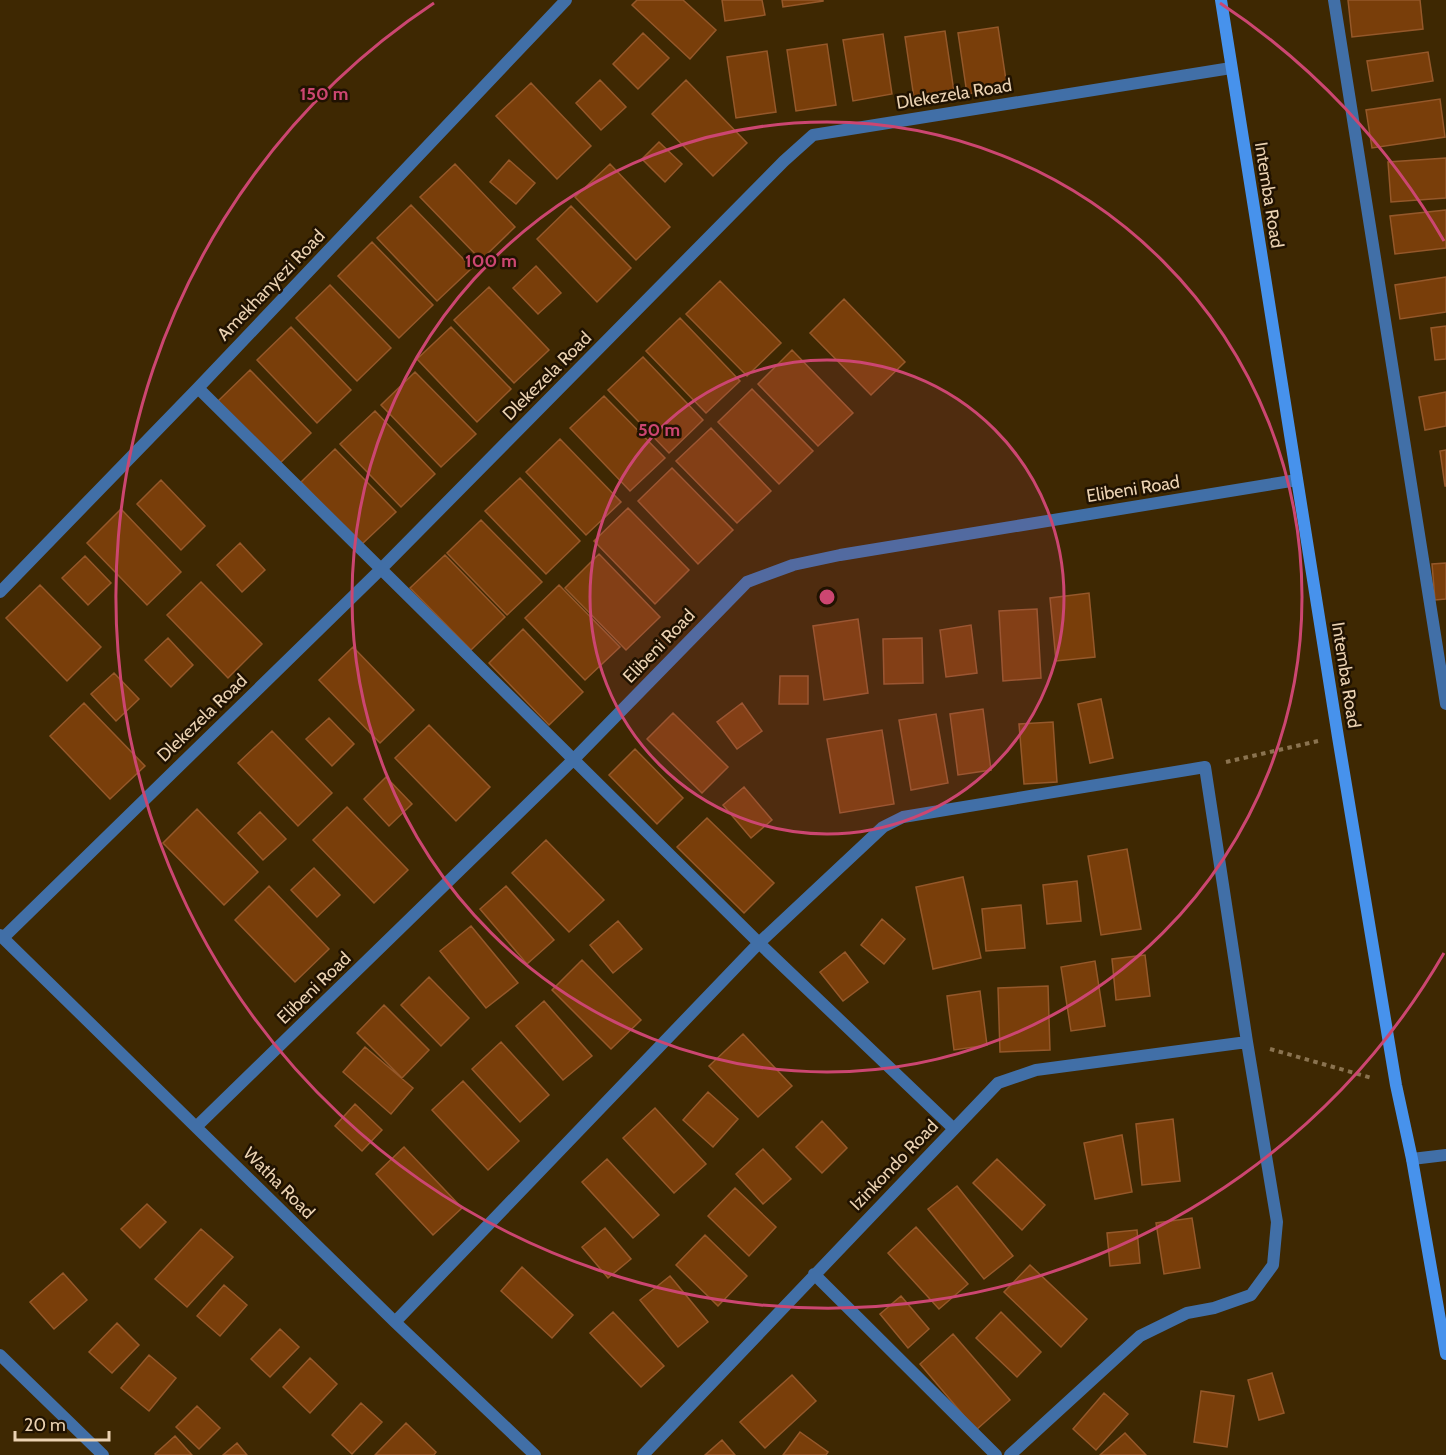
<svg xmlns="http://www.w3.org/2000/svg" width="1446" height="1455" font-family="Cabin,sans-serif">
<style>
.building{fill:#793e0a;stroke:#95582a;stroke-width:1.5}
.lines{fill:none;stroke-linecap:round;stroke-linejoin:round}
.path{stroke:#8a7350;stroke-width:4;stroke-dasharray:4.5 4.5;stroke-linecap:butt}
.street{stroke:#416fa7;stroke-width:12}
.secondary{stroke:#4792ec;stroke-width:12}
.ring{fill:none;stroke:#cc4671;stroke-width:3}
.labels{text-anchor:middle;stroke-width:5;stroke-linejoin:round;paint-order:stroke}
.street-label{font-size:18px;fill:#ebd2b2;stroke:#201201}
.centre{fill:#cc4671;stroke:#201201;stroke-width:3}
.ring-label{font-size:18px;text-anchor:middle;font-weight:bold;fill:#cc4671;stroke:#201201;stroke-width:5;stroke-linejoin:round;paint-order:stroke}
</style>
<rect width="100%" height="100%" fill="#3e2802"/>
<path class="building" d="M637,0H683L716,30L690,59L632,5Z
M722,0H762L765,15L725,21Z
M782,0H823V1L783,7Z
M1348,0H1420L1423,29L1352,37Z
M998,27L1007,87L967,94L958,33Z
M945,31L954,92L914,98L905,37Z
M643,33L669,58L638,89L613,64Z
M883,34L892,94L853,101L843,40Z
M827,44L836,105L796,111L787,50Z
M767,51L776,112L736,118L727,57Z
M1428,52L1433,81L1372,91L1367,61Z
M600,80L626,107L601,130L576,103Z
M686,80L747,143L713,176L652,114Z
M531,83L591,146L557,179L496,116Z
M1440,99L1445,137L1372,148L1366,110Z
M659,142L682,164L665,182L642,159Z
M1446,158V198L1391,202L1388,162Z
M509,160L535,183L516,204L490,182Z
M455,164L515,227L481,260L420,197Z
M610,164L670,227L636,260L575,197Z
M411,205L472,268L437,301L377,238Z
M571,206L631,268L597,302L537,239Z
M1446,210V248L1395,254L1390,216Z
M372,242L433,305L399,338L338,276Z
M536,266L561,293L538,314L513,288Z
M1446,277V312L1400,319L1395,285Z
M720,281L781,343L747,376L686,314Z
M330,285L391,348L357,381L296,318Z
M489,287L549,350L514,383L454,320Z
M844,299L905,362L871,395L810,333Z
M680,318L740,381L706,413L646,351Z
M1446,326V359L1435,360L1431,328Z
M291,327L351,390L317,423L257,360Z
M451,327L511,389L477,422L417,359Z
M792,350L853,413L818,446L758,384Z
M643,357L703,420L669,453L608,390Z
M250,370L311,433L277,466L216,403Z
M415,372L476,434L441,467L381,405Z
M752,389L813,451L779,484L718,422Z
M1446,392V426L1425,430L1419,397Z
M604,396L665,458L630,491L570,428Z
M375,411L435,474L401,507L340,444Z
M711,428L771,491L737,523L676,461Z
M560,439L621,502L586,535L526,472Z
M335,449L396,512L361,545L301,482Z
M1446,450V486H1445L1440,451Z
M672,468L733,530L698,564L638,501Z
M520,478L580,541L546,574L485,511Z
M161,480L205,526L181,550L137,504Z
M628,508L689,570L655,604L594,541Z
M121,509L181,572L147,605L87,543Z
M481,520L542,582L507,615L447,553Z
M240,543L265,570L242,592L217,565Z
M599,554L660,617L626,650L565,588Z
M445,555L505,617L471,650L410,588Z
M85,556L111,583L88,605L62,578Z
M1446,563V599L1435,600L1432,564Z
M201,582L262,644L228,678L167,615Z
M40,585L101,647L67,681L6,618Z
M559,585L620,647L585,680L525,618Z
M1089,593L1095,657L1056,661L1050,598Z
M1037,609L1041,678L1003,681L999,611Z
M858,619L868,693L824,700L813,626Z
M971,625L977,673L946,677L940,630Z
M523,629L583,692L549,725L489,663Z
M168,638L193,665L171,687L145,660Z
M922,638L923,683L884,684L883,639Z
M353,647L414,710L380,743L319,680Z
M114,673L139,699L116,721L91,694Z
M780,676H808V704H779Z
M1101,699L1113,758L1090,763L1078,704Z
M84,703L145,766L110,799L50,736Z
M742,703L762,731L737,749L717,722Z
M983,709L991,770L958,775L950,714Z
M673,713L728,767L702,793L647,739Z
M936,714L948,783L911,790L899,720Z
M329,718L354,744L332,766L306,739Z
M1053,722L1057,782L1024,784L1019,724Z
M429,725L490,787L456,821L395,758Z
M882,730L894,804L840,813L827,739Z
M272,731L332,793L298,826L238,763Z
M635,749L683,798L657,824L609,775Z
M386,777L412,804L389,826L364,799Z
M744,787L772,820L751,838L723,805Z
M347,807L408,870L374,903L313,840Z
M197,809L258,872L224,905L163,843Z
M260,812L286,839L263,860L238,833Z
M707,818L774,883L744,913L677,847Z
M546,840L604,900L569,932L512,873Z
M1127,849L1141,929L1101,935L1088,856Z
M314,868L340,895L317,917L291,890Z
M963,877L981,958L933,969L916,887Z
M1077,881L1081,921L1047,924L1043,885Z
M269,886L329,949L295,982L235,920Z
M506,886L554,940L527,964L480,909Z
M1021,905L1025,948L986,951L982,909Z
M882,919L905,939L884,964L861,945Z
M618,921L642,949L613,973L590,945Z
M471,926L518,983L486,1008L440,951Z
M845,952L868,982L843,1001L820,972Z
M1145,955L1150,996L1116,1000L1112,959Z
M582,960L641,1020L611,1049L552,990Z
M1095,961L1105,1026L1071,1031L1061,967Z
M429,977L469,1018L441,1046L401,1005Z
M1048,986L1050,1050L1000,1052L998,988Z
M980,991L987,1045L954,1050L947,996Z
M544,1001L592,1056L563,1080L516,1026Z
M384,1005L429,1050L402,1078L357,1033Z
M743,1034L792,1086L758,1117L709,1066Z
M501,1042L549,1095L520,1122L472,1069Z
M365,1047L413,1088L391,1114L343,1072Z
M463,1081L519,1141L488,1170L432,1110Z
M708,1092L738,1119L713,1147L683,1120Z
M355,1104L382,1130L362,1151L335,1126Z
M655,1108L706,1164L674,1193L623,1138Z
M1173,1119L1180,1181L1142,1185L1136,1124Z
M822,1121L847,1148L822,1173L796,1147Z
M1122,1135L1132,1192L1095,1199L1084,1143Z
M404,1147L462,1208L433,1235L376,1174Z
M763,1149L791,1179L763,1204L736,1174Z
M607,1159L659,1215L633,1238L582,1182Z
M997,1159L1045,1205L1022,1230L973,1183Z
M957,1186L1013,1256L984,1279L928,1209Z
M735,1188L776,1227L749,1256L708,1216Z
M147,1204L166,1222L140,1248L121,1229Z
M1192,1218L1200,1268L1164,1274L1156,1223Z
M916,1227L968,1284L939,1309L888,1253Z
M605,1228L631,1259L608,1278L582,1247Z
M201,1229L233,1257L187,1307L155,1279Z
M1137,1230L1140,1263L1110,1266L1107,1233Z
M705,1235L747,1276L718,1306L676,1265Z
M1030,1265L1087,1319L1061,1347L1004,1292Z
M522,1267L573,1315L552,1338L501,1291Z
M63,1273L87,1300L54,1329L30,1302Z
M670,1276L708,1322L678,1347L640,1300Z
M224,1285L247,1305L220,1336L197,1316Z
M901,1296L929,1329L908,1348L880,1314Z
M613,1312L664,1366L641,1387L590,1333Z
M1001,1312L1041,1352L1017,1377L976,1338Z
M117,1323L139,1345L112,1373L89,1352Z
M280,1329L299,1347L270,1377L251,1359Z
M953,1334L1010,1400L976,1430L920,1364Z
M149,1355L176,1378L149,1411L121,1388Z
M310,1358L337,1384L310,1413L283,1387Z
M1272,1373L1284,1413L1259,1420L1248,1380Z
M792,1375L816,1401L765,1448L740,1422Z
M1201,1391L1234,1396L1227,1447L1194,1442Z
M1104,1393L1128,1414L1096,1450L1073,1429Z
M361,1403L382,1422L352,1454L332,1435Z
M197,1406L220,1428L199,1449L176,1427Z
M406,1423L436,1452L434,1455H375Z
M800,1432L828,1452L826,1455H783Z
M1125,1433L1146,1455H1100Z
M175,1436L192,1455H156L155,1454Z
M722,1440L735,1455H705Z
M237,1443L247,1455H223Z"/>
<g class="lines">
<path class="path" d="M1226,762L1318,741
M1270,1049L1372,1078"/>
<path class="street" d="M1334,0L1446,704
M198,388L759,943L954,1129
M0,592L198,388L566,0
M0,935L395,1322L535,1455
M3,938L380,570L784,161L813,135L1231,68
M196,1127L574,759L747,582L793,565L840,555L1297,480
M1412,1159L1446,1155
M814,1274L996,1455
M395,1322L759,943L883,827L903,817L1205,767L1247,1042L1277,1222L1273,1265L1251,1295L1214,1308L1187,1313L1140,1336L1010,1455
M0,1355L103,1455
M643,1455L998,1083L1036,1070L1247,1042"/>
<path class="secondary" d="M1221,0L1338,737L1396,1085L1412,1159L1446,1354"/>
</g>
<circle cx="827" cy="597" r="237" fill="#cc4671" fill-opacity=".12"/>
<g class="ring">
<circle cx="827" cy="597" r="237"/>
<circle cx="827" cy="597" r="475"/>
<path d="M1444 953A712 712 0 1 1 434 3M1220 3A712 712 0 0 1 1444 241"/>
</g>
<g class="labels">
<g class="street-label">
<text transform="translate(954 94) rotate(-9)" y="6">Dlekezela Road</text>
<text transform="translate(1269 195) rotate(81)" y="6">Intemba Road</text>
<text transform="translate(271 285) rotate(-46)" y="6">Amekhanyezi Road</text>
<text transform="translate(547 376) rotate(-45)" y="6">Dlekezela Road</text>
<text transform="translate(1133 489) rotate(-9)" y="6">Elibeni Road</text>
<text transform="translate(659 646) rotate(-46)" y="6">Elibeni Road</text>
<text transform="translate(1346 675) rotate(81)" y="6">Intemba Road</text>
<text transform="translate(202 718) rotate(-44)" y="6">Dlekezela Road</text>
<text transform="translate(314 988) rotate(-44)" y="6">Elibeni Road</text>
<text transform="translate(894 1165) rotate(-46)" y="6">Izinkondo Road</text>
<text transform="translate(279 1183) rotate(45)" y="6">Watha Road</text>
</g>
</g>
<circle cx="827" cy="597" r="9" class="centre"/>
<g class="ring-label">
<text x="324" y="100">150 m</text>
<text x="491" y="267">100 m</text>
<text x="659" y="436">50 m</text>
</g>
<path d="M15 1431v9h94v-9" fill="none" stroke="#ebd2b2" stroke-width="3"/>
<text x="24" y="1431" font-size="18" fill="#ebd2b2" stroke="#201201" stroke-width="4.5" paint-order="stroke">20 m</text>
</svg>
